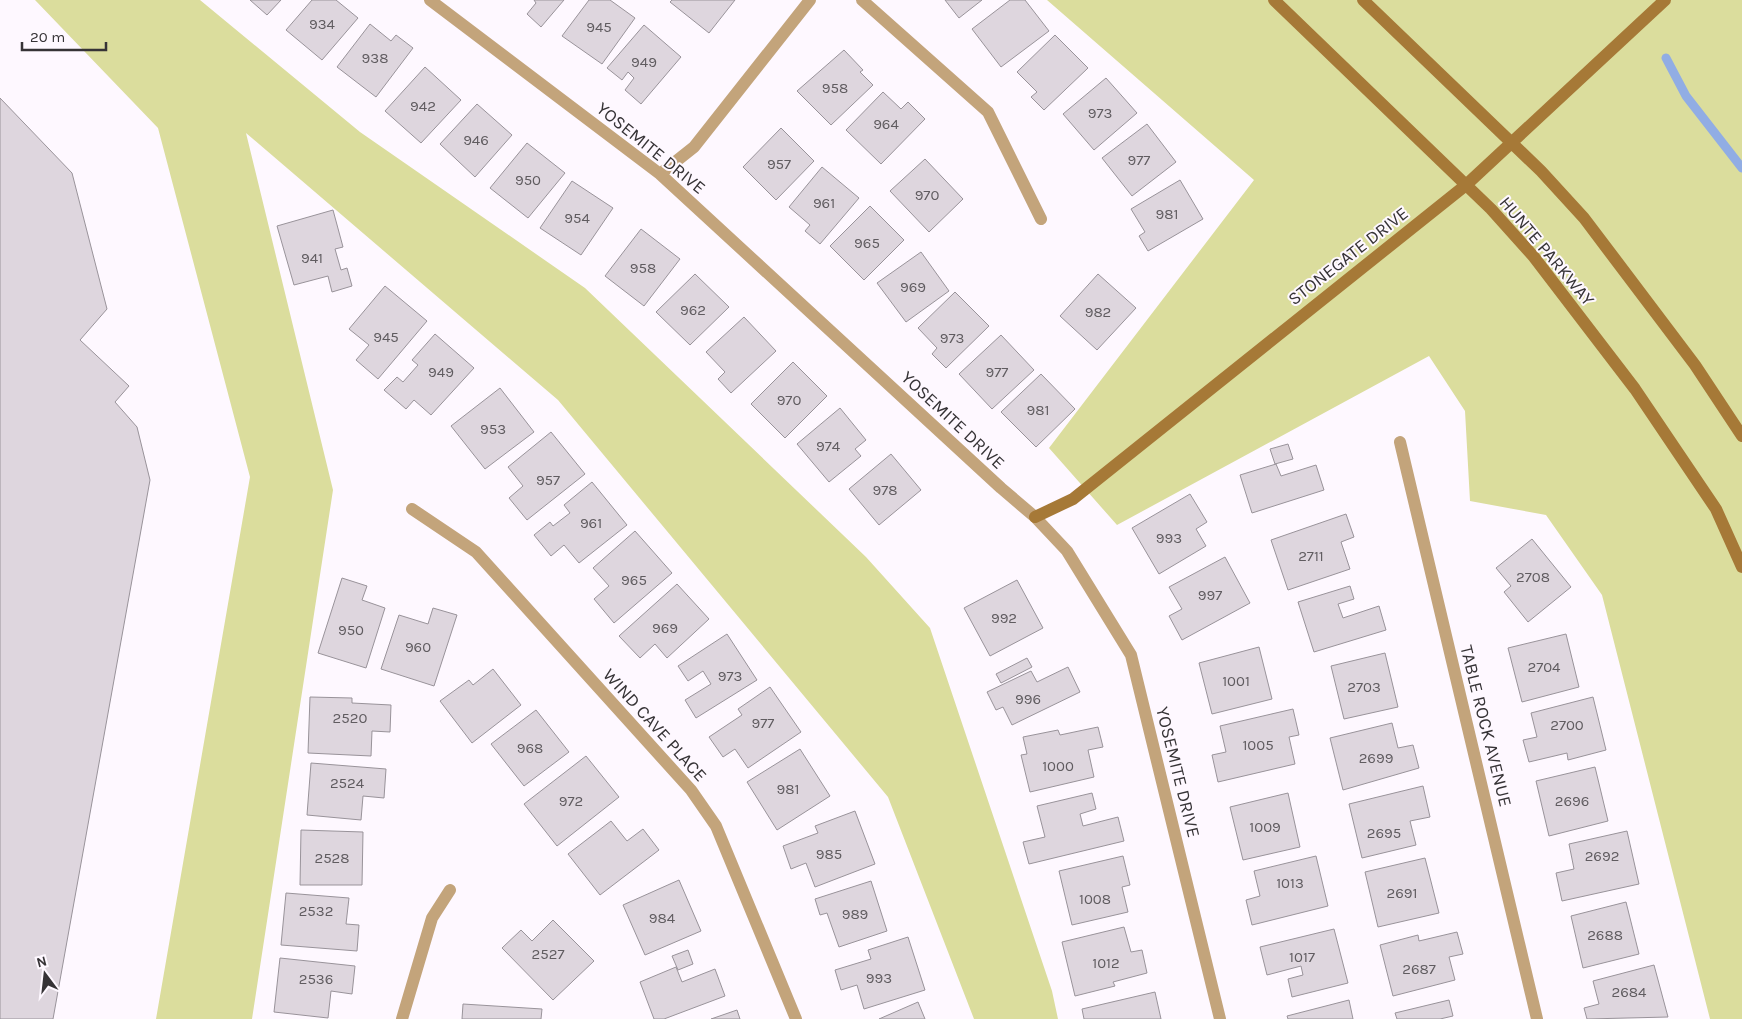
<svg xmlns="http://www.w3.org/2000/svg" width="1742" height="1019" font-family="Karla,sans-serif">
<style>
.green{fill:#dbdd9d}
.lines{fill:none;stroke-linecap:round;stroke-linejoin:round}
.stream{stroke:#91ade4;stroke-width:9}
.building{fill:#ded6de;stroke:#99939a}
.street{stroke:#c3a47b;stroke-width:12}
.secondary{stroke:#a67937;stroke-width:12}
.labels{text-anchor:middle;stroke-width:4;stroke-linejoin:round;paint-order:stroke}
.number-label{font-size:15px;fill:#605c60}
.street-label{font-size:18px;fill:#363336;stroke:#fef8ff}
</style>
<rect width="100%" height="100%" fill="#fef8ff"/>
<path class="green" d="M35,0H200L360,132L585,288L866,557L930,628L1052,991L1058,1019H974L888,797L558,400L246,133L333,490L252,1019H156L250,477L158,128Z
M1047,0H1742V1019H1710L1602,595L1546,515L1470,501L1465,411L1429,356L1117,525L1049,448L1254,180Z"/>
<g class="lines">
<path class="stream" d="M1666,58L1686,96L1742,168"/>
</g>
<path class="building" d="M250,0H281L267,15Z
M312,0H336L358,18L322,60L286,30Z
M534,0H564L541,27L527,14L536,3Z
M589,0H610L635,18L602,64L562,36Z
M672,0H735L709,33L670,2Z
M945,0H982L959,18Z
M1010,0H1025L1049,31L1001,67L972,29Z
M370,24L391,41L396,35L413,48L376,97L337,67Z
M644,25L681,57L641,104L625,90L634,78L628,72L622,80L607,68Z
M1055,35L1088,68L1044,110L1031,97L1037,92L1017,72Z
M844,50L863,70L860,72L873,85L831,125L797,91Z
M425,67L461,100L421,143L385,111Z
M1106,78L1137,113L1094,150L1063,114Z
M883,92L901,109L908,102L925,119L881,164L846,130Z
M0,98L72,173L107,309L80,340L129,386L115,402L137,427L150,480L53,1019H0Z
M477,104L512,135L475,177L440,144Z
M1147,124L1176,162L1132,196L1102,158Z
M781,128L814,161L776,200L743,167Z
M527,143L565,173L528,218L490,188Z
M925,159L963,199L929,232L890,191Z
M822,167L859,198L820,244L805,231L810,225L789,207Z
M1180,180L1203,219L1148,251L1139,236L1145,232L1131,209Z
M572,181L613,208L581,255L540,228Z
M870,206L904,240L864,280L830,246Z
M333,210L343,247L335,249L341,270L347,268L352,286L332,292L328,276L294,285L277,226Z
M641,229L680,259L644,306L605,276Z
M921,252L949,291L906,322L877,283Z
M695,274L729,307L690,345L656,312Z
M1098,274L1136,308L1097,350L1060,316Z
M385,286L427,321L378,379L356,360L369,345L349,329Z
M955,292L989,326L946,368L932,354L937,348L918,328Z
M744,317L776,351L731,393L718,379L725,372L706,352Z
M435,334L474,368L431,415L414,400L406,409L384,390L397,377L403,382L418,365L412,360Z
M1001,335L1034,370L992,409L959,374Z
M793,362L827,396L785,438L751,404Z
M1041,374L1075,409L1036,447L1001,412Z
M500,388L534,432L485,469L451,426Z
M840,408L866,440L855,449L861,456L829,482L797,444Z
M551,432L585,474L527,520L509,498L523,486L508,467Z
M1288,444L1293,459L1275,464L1270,449Z
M891,454L921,490L879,525L849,489Z
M1276,464L1281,476L1316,465L1324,490L1252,513L1240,475Z
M592,482L627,525L579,563L564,545L551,556L534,535L550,522L553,526L570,513L564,505Z
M1190,494L1207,522L1196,529L1206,546L1159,574L1132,528Z
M1346,514L1354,537L1341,542L1350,569L1288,590L1271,540Z
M635,531L672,573L614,623L594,599L609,586L593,568Z
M1532,539L1571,587L1528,622L1504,592L1511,586L1496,568Z
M1225,557L1250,603L1182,640L1169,616L1182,609L1169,587Z
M342,578L367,586L362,600L385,608L366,668L318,653Z
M1017,580L1043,628L990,656L964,608Z
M677,584L709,619L667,658L655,644L640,658L619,636Z
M1350,586L1354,599L1338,604L1343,618L1379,606L1386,630L1314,652L1298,602Z
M433,608L457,615L434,686L381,669L399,615L428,624Z
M727,634L757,680L696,718L685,700L711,684L703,671L688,681L678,666Z
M1566,634L1579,687L1522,702L1508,648Z
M1259,647L1272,699L1212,714L1199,663Z
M1385,653L1398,707L1344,719L1331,666Z
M1027,658L1032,667L1001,683L996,674Z
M1068,667L1080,692L1012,725L1003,707L996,710L987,692L1031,671L1037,682Z
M493,669L521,705L472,743L440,701L469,680L473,685Z
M770,687L801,732L748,768L735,749L723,757L709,737L742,715L738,709Z
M310,697L352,698V703L391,705L390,732L372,731L371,756L308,753Z
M1593,697L1606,750L1568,760L1567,753L1529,762L1523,740L1537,737L1531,713Z
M1293,709L1299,735L1289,737L1295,764L1218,782L1212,755L1226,752L1220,726Z
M536,710L569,752L524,786L491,744Z
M1392,723L1398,748L1413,745L1419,768L1343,790L1330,738Z
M1098,727L1103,747L1088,750L1094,777L1030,792L1021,755L1027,754L1023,737L1058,730L1060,735Z
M800,749L830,796L777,830L747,782Z
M586,756L619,797L557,846L524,804Z
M311,763L386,769L384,798L363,796L361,820L307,815Z
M1595,767L1608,821L1549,836L1536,781Z
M1423,786L1430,817L1410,821L1416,845L1362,858L1349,804Z
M1092,793L1096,809L1080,814L1083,826L1118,817L1124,841L1029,864L1023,842L1045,837L1037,806Z
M1288,793L1300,847L1243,860L1230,807Z
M855,811L875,864L815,887L806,863L791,869L783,846L818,833L815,826Z
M611,821L627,841L643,829L659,850L600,895L568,854Z
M301,830L363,832L362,885H300Z
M1627,831L1639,884L1562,901L1556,873L1574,869L1569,844Z
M1123,856L1130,885L1122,887L1128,912L1072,925L1059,871Z
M1316,856L1328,906L1252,925L1246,900L1260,896L1254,871Z
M1425,858L1439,913L1378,927L1365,872Z
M679,880L701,931L645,955L623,905Z
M871,881L887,931L839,947L827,913L820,915L815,899Z
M286,893L349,898L346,924L359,925L357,951L281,945Z
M1626,902L1639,954L1583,968L1571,916Z
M553,920L594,961L553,1000L502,948L521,930L532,941Z
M1124,927L1131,952L1142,950L1147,973L1113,982L1115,986L1075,996L1062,942Z
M1334,929L1348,983L1292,997L1288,979L1303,975L1301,966L1267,975L1260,947Z
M1457,932L1463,954L1449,957L1455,980L1393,996L1380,945L1418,935L1419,941Z
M908,937L925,990L864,1009L857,985L841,990L835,970L871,959L868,950Z
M688,950L693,964L678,970L672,956Z
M280,958L355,966L352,994L331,991L328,1018L274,1012Z
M1654,965L1668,1017L1587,1019L1584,1008L1599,1004L1593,981Z
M676,967L682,982L715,969L725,996L664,1019H654L640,982Z
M1155,992L1161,1019H1084L1082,1009Z
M1349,1000L1353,1019H1288L1287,1016Z
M1449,1000L1453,1016L1440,1019H1397L1395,1013Z
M918,1002L925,1019H879Z
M463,1004L542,1009L541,1019H462Z
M737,1010L740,1019H711Z"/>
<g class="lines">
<path class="street" d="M430,0L660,174L1001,488L1035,517L1067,551L1131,655L1220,1019
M862,0L988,112L1041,219
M660,174L694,147L810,0
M1400,442L1537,1019
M412,509L476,552L691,790L716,826L796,1019
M402,1019L432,918L450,890"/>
<path class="secondary" d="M1274,0L1491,209L1534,257L1635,389L1716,509L1742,567
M1363,0L1541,171L1584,218L1695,365L1742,436
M1035,517L1073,499L1466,185L1665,0"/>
</g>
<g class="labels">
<g class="number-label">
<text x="322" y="29">934</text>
<text x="599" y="32">945</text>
<text x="375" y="63">938</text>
<text x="644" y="67">949</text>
<text x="835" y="93">958</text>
<text x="423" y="111">942</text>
<text x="1100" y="118">973</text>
<text x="886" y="129">964</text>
<text x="476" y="145">946</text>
<text x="1139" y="165">977</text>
<text x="779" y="169">957</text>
<text x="528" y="185">950</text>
<text x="927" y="200">970</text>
<text x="824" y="208">961</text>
<text x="1167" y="219">981</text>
<text x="577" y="223">954</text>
<text x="867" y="248">965</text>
<text x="312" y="263">941</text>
<text x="643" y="273">958</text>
<text x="913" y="292">969</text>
<text x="693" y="315">962</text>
<text x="1098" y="317">982</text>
<text x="386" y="342">945</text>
<text x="952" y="343">973</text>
<text x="441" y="377">949</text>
<text x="997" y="377">977</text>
<text x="789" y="405">970</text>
<text x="1038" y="415">981</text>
<text x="493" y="434">953</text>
<text x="828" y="451">974</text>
<text x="548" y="485">957</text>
<text x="885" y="495">978</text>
<text x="591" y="528">961</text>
<text x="1169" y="543">993</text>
<text x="1311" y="561">2711</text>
<text x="1533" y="582">2708</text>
<text x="634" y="585">965</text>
<text x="1210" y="600">997</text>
<text x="1004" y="623">992</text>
<text x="665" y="633">969</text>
<text x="351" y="635">950</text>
<text x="418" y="652">960</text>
<text x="1544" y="672">2704</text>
<text x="730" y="681">973</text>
<text x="1236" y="686">1001</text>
<text x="1364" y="692">2703</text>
<text x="1028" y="704">996</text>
<text x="350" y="723">2520</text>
<text x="763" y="728">977</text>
<text x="1567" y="730">2700</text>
<text x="1258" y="750">1005</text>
<text x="530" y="753">968</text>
<text x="1376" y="763">2699</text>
<text x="1058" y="771">1000</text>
<text x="347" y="788">2524</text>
<text x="788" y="794">981</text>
<text x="571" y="806">972</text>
<text x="1572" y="806">2696</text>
<text x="1265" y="832">1009</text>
<text x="1384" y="838">2695</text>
<text x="829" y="859">985</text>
<text x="1602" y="861">2692</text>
<text x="332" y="863">2528</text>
<text x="1290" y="888">1013</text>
<text x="1402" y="898">2691</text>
<text x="1095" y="904">1008</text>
<text x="316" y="916">2532</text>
<text x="855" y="919">989</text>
<text x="662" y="923">984</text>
<text x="1605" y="940">2688</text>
<text x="548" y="959">2527</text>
<text x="1302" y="962">1017</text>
<text x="1106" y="968">1012</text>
<text x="1419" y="974">2687</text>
<text x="879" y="983">993</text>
<text x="316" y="984">2536</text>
<text x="1629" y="997">2684</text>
</g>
<g class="street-label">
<text transform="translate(651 148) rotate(39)" y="6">YOSEMITE DRIVE</text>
<text transform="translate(1547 251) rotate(50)" y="6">HUNTE PARKWAY</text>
<text transform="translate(1348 256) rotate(-38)" y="6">STONEGATE DRIVE</text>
<text transform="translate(953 420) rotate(43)" y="6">YOSEMITE DRIVE</text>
<text transform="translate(655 725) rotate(48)" y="6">WIND CAVE PLACE</text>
<text transform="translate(1486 726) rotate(76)" y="6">TABLE ROCK AVENUE</text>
<text transform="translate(1178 772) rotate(76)" y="6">YOSEMITE DRIVE</text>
</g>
</g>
<g transform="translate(45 974) rotate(345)" stroke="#fef8ff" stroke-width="4" paint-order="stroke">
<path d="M0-4L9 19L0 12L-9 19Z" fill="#363336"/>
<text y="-8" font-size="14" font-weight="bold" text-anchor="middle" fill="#363336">N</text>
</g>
<path d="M22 42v8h84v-8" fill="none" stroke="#363336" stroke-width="2.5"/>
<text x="30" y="42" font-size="15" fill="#363336" stroke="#fef8ff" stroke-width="4" paint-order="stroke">20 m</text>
</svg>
